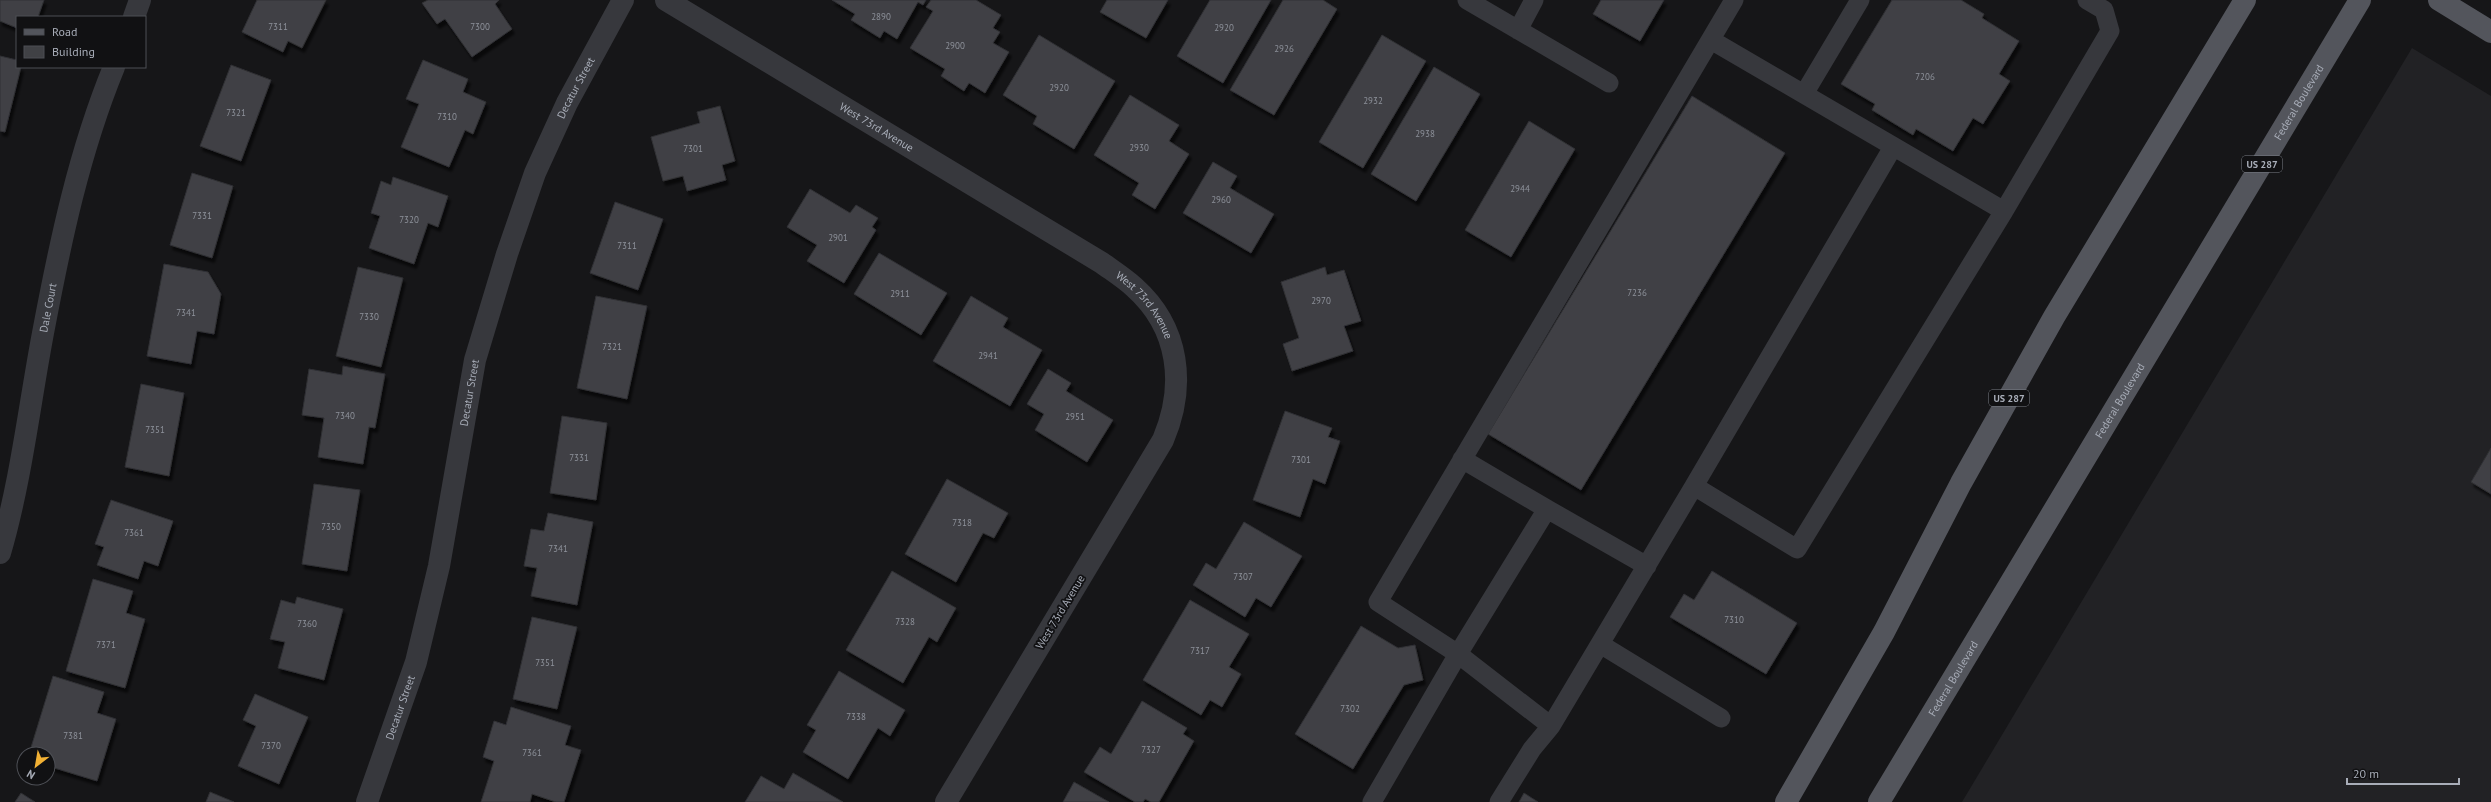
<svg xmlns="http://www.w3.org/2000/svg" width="2491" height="802" font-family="'PT Sans',sans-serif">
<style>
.built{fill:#222225}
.building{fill:#404145;stroke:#303034;filter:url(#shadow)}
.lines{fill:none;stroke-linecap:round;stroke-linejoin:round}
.lane{stroke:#37383d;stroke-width:19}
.street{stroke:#37383d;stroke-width:22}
.primary{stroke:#53555c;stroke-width:22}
.labels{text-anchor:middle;stroke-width:3.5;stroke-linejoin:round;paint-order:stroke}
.number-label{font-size:9px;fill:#8e929b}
.shield{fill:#111113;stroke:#7b7e86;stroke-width:1}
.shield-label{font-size:10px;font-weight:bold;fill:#a8adb8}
.street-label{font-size:11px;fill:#a8adb8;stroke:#111113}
</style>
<defs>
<filter id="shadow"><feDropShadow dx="2.5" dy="4.5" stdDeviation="1" flood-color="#0009"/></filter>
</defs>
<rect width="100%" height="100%" fill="#161618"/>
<path class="built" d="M2412,48L2491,96V802H1962Z"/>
<path class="building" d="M0,0H44L38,17H17V28L0,21Z
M257,0H326L302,48L288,41L283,52L242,32Z
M428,0H499L495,4L512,29L472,57L445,19L437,24L422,3Z
M832,0H926L923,5L918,2L897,39L884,31L880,38L851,20L855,14Z
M931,0H976L1001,15L993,28L1000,32L993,43L1009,52L985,93L969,83L964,91L941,76L945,69L910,48L933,11L926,7Z
M1107,0H1168L1146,38L1100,12Z
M1210,0H1271L1223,83L1177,56Z
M1283,0H1323L1337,9L1274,115L1230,90Z
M1601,0H1664L1640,41L1593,14Z
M1892,0H1961L1984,14L1982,18L2019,41L1999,74L2010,81L1983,124L1973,118L1953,151L1916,129L1913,135L1872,110L1875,104L1841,84Z
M1039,35L1115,81L1074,149L1033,124L1037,116L1003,95Z
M1382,35L1426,61L1363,168L1319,142Z
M0,56L17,60V67H21L5,132L0,131Z
M423,60L468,79L463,92L486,102L473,134L465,130L449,167L401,147L419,104L406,99Z
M231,65L271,80L241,161L200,146Z
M1434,67L1480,94L1416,201L1371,174Z
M1130,95L1179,125L1169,141L1189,154L1155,209L1132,195L1139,183L1094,155Z
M1692,96L1785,153L1581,490L1488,434Z
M720,106L735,161L722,165L726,180L687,191L683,176L663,181L651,137L700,123L697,112Z
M1529,121L1575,149L1511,257L1465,230Z
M1213,162L1237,176L1230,188L1274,214L1251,253L1183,213Z
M192,173L233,186L212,258L170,245Z
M393,177L448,196L438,227L428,223L414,264L369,248L380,216L371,213L381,181L391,185Z
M810,189L850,213L856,205L878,218L872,227L876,230L844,283L807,261L817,245L787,227Z
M615,202L663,219L638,290L590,273Z
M879,253L947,293L921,335L854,294Z
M164,264L208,272L221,294L214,334L197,331L191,364L147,356Z
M358,267L403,278L381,367L336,356Z
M1325,267L1327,275L1344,270L1361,321L1344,326L1353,351L1292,371L1283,344L1299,338L1281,282Z
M596,296L647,306L627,399L577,388Z
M971,296L1008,318L1003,327L1042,350L1010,406L933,361Z
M343,366L385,374L375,428L369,427L363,464L318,457L324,418L302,415L309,369L342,375Z
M1048,369L1071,383L1066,391L1113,420L1087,462L1035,430L1044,414L1027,404Z
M141,384L184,393L169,476L125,467Z
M1285,411L1332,428L1328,437L1340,441L1325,484L1313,479L1300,517L1253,500Z
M562,416L607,423L596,500L550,493Z
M2491,448V494L2471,482Z
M947,479L1008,513L994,538L983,533L956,582L905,554Z
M314,484L360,490L347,571L302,564Z
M111,500L173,521L158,566L144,561L138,579L97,565L104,547L95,544Z
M548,513L593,522L577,605L531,596L537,568L524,566L531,529L544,531Z
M1244,522L1302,556L1271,607L1256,598L1245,617L1193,585L1206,563L1216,569Z
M892,571L956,608L937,642L929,637L903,683L846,650Z
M1712,571L1797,623L1766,674L1670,617L1684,594L1694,600Z
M93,579L133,591L126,613L145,619L125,688L66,671Z
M297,597L343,609L324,680L278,668L285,642L270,639L281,600L295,604Z
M1190,600L1249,634L1229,667L1241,674L1222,707L1210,700L1201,715L1143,680Z
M532,617L577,627L557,709L513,699Z
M1361,626L1398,648L1415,645L1423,680L1404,685L1353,769L1295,734Z
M839,671L905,710L890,736L878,728L848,779L803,752L816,730L807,725Z
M53,676L104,692L97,713L116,719L97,781L48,766V754H29Z
M255,694L308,717L279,784L238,766L256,726L243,720Z
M1142,701L1187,728L1183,734L1194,741L1159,802H1151L1145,799L1143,802H1135L1084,772L1100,747L1111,754Z
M511,707L571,726L565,745L581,750L564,802H556L532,794L530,802H481L494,761L483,757L494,721L506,725Z
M793,773L843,802H745L761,776L784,789Z
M1074,782L1109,802H1063Z
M210,792L234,802H206Z
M21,793L35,802H15Z
M1524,793L1538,802H1519Z"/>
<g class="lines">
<path class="lane" d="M1467,0L1609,83
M1518,30L1534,0
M1711,40L2004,211L1797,549L1694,486L1893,147
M1804,94L1860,0
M2004,211L2110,31L2104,10L2087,0
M1462,459L1547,509
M1647,566L1547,509L1458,654L1378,602L1734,0
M1600,644L1721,718
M1372,802L1458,654L1551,726
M1499,802L1532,749L1551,726L1694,486"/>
<g class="street">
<path id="s1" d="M666,0L1102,263C1113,271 1124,278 1134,287C1180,328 1186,386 1163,440L946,802"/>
<path d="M134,17L140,0"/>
<path id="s2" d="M0,553C21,481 29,407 43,333C60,243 79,152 114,67"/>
<path id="s3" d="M367,802L416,662L439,566L475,360L507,254L535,173L567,103L623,0"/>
</g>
<g class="primary">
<path d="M2439,0L2491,32"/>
<path d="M1786,802L1884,632L1961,483L2054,317L2245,0"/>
<path id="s4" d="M1879,802L2360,0"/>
</g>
</g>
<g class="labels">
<g class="number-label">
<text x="881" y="20">2890</text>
<text x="278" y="30">7311</text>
<text x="480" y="30">7300</text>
<text x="1224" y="31">2920</text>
<text x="955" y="49">2900</text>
<text x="1284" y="52">2926</text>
<text x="1925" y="80">7206</text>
<text x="1059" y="91">2920</text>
<text x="1373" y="104">2932</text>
<text x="236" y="116">7321</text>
<text x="447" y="120">7310</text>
<text x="1425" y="137">2938</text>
<text x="1139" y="151">2930</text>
<text x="693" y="152">7301</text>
<text x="1520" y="192">2944</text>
<text x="1221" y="203">2960</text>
<text x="202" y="219">7331</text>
<text x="409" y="223">7320</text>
<text x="838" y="241">2901</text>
<text x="627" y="249">7311</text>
<text x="1637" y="296">7236</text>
<text x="900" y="297">2911</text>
<text x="1321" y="304">2970</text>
<text x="186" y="316">7341</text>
<text x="369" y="320">7330</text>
<text x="612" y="350">7321</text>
<text x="988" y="359">2941</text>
<text x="345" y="419">7340</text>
<text x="1075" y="420">2951</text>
<text x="155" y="433">7351</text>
<text x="579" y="461">7331</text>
<text x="1301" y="463">7301</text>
<text x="962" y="526">7318</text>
<text x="331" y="530">7350</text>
<text x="134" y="536">7361</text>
<text x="558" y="552">7341</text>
<text x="1243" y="580">7307</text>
<text x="1734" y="623">7310</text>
<text x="905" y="625">7328</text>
<text x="307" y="627">7360</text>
<text x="106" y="648">7371</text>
<text x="1200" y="654">7317</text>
<text x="545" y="666">7351</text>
<text x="1350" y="712">7302</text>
<text x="856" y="720">7338</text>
<text x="73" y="739">7381</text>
<text x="271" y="749">7370</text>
<text x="1151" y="753">7327</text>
<text x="532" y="756">7361</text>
</g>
<g class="shield">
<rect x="2242" y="156" width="40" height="16" rx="3"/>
<rect x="1989" y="390" width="40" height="16" rx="3"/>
</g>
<g class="shield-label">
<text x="2262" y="168">US 287</text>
<text x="2009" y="402">US 287</text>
</g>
<g class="street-label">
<text dy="4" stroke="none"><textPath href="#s3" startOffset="747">Decatur Street</textPath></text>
<text dy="4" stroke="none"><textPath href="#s4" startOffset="816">Federal Boulevard</textPath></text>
<text dy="4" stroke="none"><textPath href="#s1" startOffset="246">West 73rd Avenue</textPath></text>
<text dy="4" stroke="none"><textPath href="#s1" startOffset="570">West 73rd Avenue</textPath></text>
<text dy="4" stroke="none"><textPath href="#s2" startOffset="250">Dale Court</textPath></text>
<text dy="4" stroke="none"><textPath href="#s3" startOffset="423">Decatur Street</textPath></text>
<text dy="4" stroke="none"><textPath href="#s4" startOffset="468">Federal Boulevard</textPath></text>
<text transform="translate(1060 612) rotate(-59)" y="4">West 73rd Avenue</text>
<text dy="4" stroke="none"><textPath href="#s4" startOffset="144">Federal Boulevard</textPath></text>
<text dy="4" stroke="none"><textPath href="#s3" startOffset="100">Decatur Street</textPath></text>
</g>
</g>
<rect x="16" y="16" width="130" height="52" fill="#111113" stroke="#4d4f55"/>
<rect x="24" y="29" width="20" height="6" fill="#53555c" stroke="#4d4f55"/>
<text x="52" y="36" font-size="12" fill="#a8adb8">Road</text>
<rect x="24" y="46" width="20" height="12" fill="#404145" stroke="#4d4f55"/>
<text x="52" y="56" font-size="12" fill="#a8adb8">Building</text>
<g transform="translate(36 766) rotate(211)"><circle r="19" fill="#111113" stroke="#4d4f55"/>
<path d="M0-3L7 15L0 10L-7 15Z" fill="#f2b134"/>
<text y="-6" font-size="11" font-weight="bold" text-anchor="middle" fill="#a8adb8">N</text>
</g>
<path d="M2347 778v6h112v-6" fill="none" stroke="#a8adb8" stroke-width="2"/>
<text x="2353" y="778" font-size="12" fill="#a8adb8" stroke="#111113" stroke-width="3" paint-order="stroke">20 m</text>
</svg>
